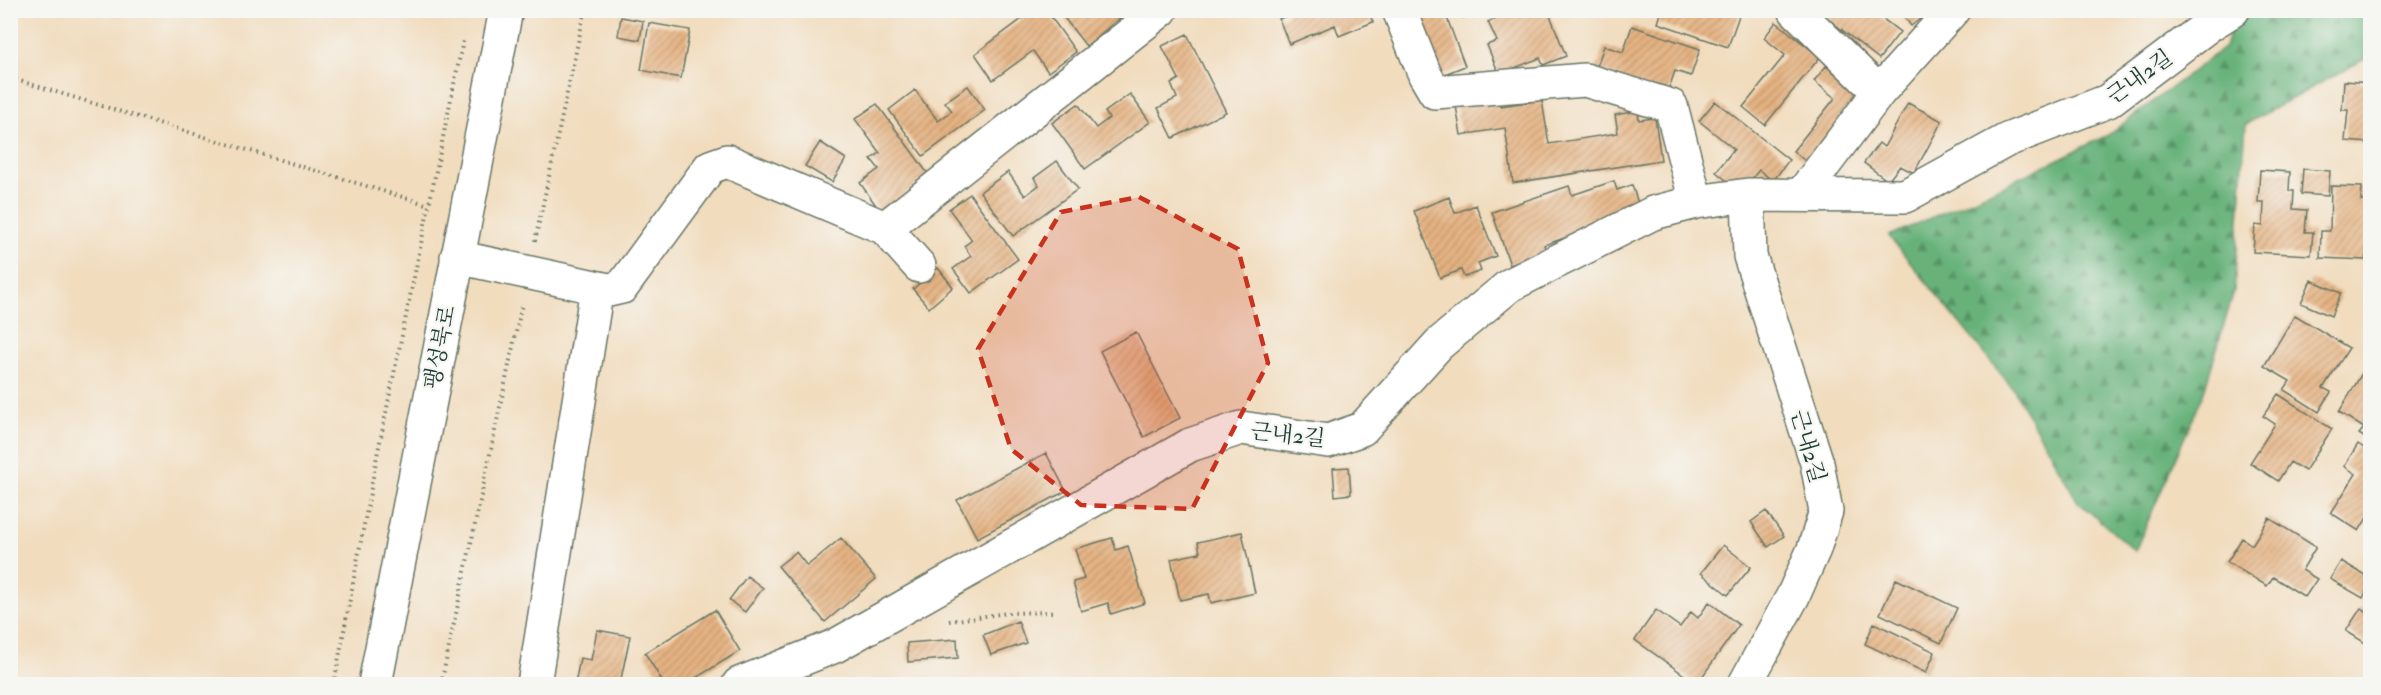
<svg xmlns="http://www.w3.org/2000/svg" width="2381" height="695" font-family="'IM FELL Double Pica','Noto Serif KR',serif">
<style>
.forest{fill:url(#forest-firs);stroke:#447857;stroke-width:1.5}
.building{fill:url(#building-hatch)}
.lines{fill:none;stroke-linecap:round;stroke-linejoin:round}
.minor-casing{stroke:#687564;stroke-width:36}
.major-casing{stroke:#687564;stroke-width:36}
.path{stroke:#687564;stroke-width:4;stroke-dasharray:1.5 4.5;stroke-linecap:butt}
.minor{stroke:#fff;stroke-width:33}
.major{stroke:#fff;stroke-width:33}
.marked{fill:#c8321e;fill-opacity:0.2;stroke:#c8321e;stroke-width:4.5;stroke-dasharray:12 8;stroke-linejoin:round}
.labels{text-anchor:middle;stroke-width:4.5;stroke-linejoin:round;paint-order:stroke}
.street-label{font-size:22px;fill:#1f3d34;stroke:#f6f6f2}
</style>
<defs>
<pattern id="forest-firs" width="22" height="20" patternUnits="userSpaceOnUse" patternTransform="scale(1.5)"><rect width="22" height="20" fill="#68b27a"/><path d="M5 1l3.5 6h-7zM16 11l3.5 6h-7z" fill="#559265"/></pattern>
<pattern id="building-hatch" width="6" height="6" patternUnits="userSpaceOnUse" patternTransform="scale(1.5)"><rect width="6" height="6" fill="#e6b382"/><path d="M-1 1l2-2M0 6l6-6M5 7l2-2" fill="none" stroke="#ba936b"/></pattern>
</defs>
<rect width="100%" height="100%" fill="#f6f6f2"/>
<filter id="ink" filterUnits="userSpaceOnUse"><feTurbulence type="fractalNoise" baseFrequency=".0167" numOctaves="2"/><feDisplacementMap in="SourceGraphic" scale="12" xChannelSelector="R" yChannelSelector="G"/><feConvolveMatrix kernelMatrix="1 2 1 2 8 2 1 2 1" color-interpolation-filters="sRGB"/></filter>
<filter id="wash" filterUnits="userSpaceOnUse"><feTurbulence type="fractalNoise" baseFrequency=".008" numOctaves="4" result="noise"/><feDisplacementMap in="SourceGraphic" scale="24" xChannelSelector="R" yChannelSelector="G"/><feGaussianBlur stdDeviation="1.35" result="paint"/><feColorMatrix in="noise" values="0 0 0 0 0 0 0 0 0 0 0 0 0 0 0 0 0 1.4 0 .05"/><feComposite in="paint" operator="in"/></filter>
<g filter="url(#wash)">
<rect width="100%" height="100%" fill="#f1dcbd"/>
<path class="forest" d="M2236,11H2370V56L2246,124L2234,291L2203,395L2135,551L2078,502L2014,390L1889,236L1992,191L2108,135L2225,47Z"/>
<g id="blocks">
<path class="building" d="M1034,10H1046L1076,52L1048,72L1033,51L993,80L975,54Z
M1058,10H1129L1086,46Z
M1287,10H1368L1373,22L1339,36L1335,25L1289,44L1279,19L1288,15Z
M1411,10H1444L1465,66L1437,77Z
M1461,10H1484V11L1463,18Z
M1516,10H1548L1566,56L1543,65L1540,58L1499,74L1487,45L1497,41L1488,22Z
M1662,10H1741L1728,47L1658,23Z
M1817,10H1882L1878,15L1900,32L1879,59Z
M1899,10H1931L1911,26Z
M621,17L643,21L640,40L618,36Z
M1776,22L1820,57L1765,125L1743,107L1785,55L1764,38Z
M649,23L690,30L681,78L641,70Z
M1632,26L1700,49L1691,76L1675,71L1667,94L1596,69L1604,46L1623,52Z
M1187,34L1226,112L1173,138L1158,108L1177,98L1171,84L1179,79L1162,46Z
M1826,66L1869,101L1815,169L1793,151L1835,98L1814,81Z
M2344,81L2370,83V143L2345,141L2348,110H2342Z
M968,86L985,110L923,156L889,110L915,90L938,121L952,111L945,102Z
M1130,94L1150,122L1085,169L1052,123L1078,104L1096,128L1109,118L1105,112Z
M1500,100L1501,106L1542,100L1549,144L1618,133L1615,115L1638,111L1639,120L1655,118L1661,160L1513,183L1505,128L1461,135L1456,106Z
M1715,101L1789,160L1773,181L1759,170L1741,192L1716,172L1734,149L1699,121Z
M1908,103L1942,121L1914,173L1900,166L1888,181L1864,163L1879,143L1884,147Z
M877,104L929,175L880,211L860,183L879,169L871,159L880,153L855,119Z
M820,142L846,159L832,182L805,166Z
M1057,161L1078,189L1013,236L980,192L1008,172L1025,196L1039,185L1034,178Z
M2303,169L2330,171L2328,196L2301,194Z
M2260,170L2290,172L2289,191H2294L2293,209L2307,210L2305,232H2313L2311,255L2253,252L2255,225L2263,226L2264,202H2258Z
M1614,181L1617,190L1632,185L1641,212L1544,245L1546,253L1510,265L1492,212L1569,186L1572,195Z
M2331,186L2362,187L2361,201H2370V235H2367L2366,260L2320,258L2321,231H2330Z
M970,194L1018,259L971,293L953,269L971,256L964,246L972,240L949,209Z
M1449,197L1455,213L1476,205L1496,256L1478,263L1481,271L1464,277L1461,270L1440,278L1414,211Z
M938,268L953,287L929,308L913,289Z
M2311,280L2341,293L2331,316L2301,303Z
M2295,315L2349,348L2323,388L2331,392L2319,412L2284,390L2290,381L2264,366Z
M1136,332L1180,418L1144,437L1100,351Z
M2370,360V441L2359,434L2364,428L2339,412Z
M2278,394L2332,429L2305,471L2290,462L2278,481L2250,463L2275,424L2263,416Z
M2358,444L2370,452V513L2359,531L2331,513L2356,474L2344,466Z
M1046,453L1066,491L977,538L957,500Z
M1349,467L1351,494L1335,496L1333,468Z
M1766,511L1784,536L1768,547L1751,522Z
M2269,518L2316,547L2302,570L2317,579L2305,597L2273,577L2267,586L2227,562L2242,538L2252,545Z
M1242,532L1255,593L1211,603L1209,594L1180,600L1171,559L1200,553L1198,542Z
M841,538L876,579L825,622L778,566L796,552L807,566Z
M1112,538L1116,550L1128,546L1145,603L1111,614L1108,603L1081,611L1073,582L1084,579L1075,549Z
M1723,545L1751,567L1728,595L1701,573Z
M2341,561L2370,578V584L2363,598L2330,579Z
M747,576L763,588L745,612L729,600Z
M1896,579L1957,608L1941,643L1880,614Z
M1709,602L1739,625L1697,684L1635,640L1656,610L1680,627L1691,612L1698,618Z
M2361,608L2370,614V646L2346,631Z
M715,610L740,651L686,684H664L645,653Z
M1018,621L1026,643L991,655L983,635Z
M1874,623L1935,652L1926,673L1865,644Z
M597,630L630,636L620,684H575L580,658L591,660Z
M957,639L958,658L908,662L907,643Z"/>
</g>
</g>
<g filter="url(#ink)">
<use href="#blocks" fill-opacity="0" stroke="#687564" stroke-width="1.5"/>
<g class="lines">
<g class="minor-casing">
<path id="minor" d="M1399,10L1425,75L1435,92L1585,80L1671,106L1696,202
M1795,10L1879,92
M1802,194L1879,92L1953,10
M885,228L919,266
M457,257L609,290L622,287L710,167L727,161L885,228L1161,10
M534,684L597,288
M739,684L835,646L1190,445L1241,428L1328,441L1362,429L1439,344L1510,285L1653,213L1696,202L1748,195
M1745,684L1793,596L1814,549L1826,511L1817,463L1750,256L1748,195L1905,196L2007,140L2108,101L2209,25L2233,10"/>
</g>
<g class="major-casing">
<path id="major" d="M375,684L506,10"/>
</g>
<path class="path" d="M10,78L429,205
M535,241L585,10
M949,621L1007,613L1055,612
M334,684L377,456L463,41
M441,684L522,304"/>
<use href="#minor" class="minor"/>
<use href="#major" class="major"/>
</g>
</g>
<path class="marked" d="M1139,197L1238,249L1268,363L1192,509L1081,505L1011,449L978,349L1061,212Z"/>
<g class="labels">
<g class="street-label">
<text transform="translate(2139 76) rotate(-36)" y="8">근내2길</text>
<text transform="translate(439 347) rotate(-79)" y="8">팽성북로</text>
<text transform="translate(1288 434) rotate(6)" y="8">근내2길</text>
<text transform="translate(1809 446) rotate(74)" y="8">근내2길</text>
</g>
</g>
<rect width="2381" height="695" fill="none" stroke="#f6f6f2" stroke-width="36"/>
</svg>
